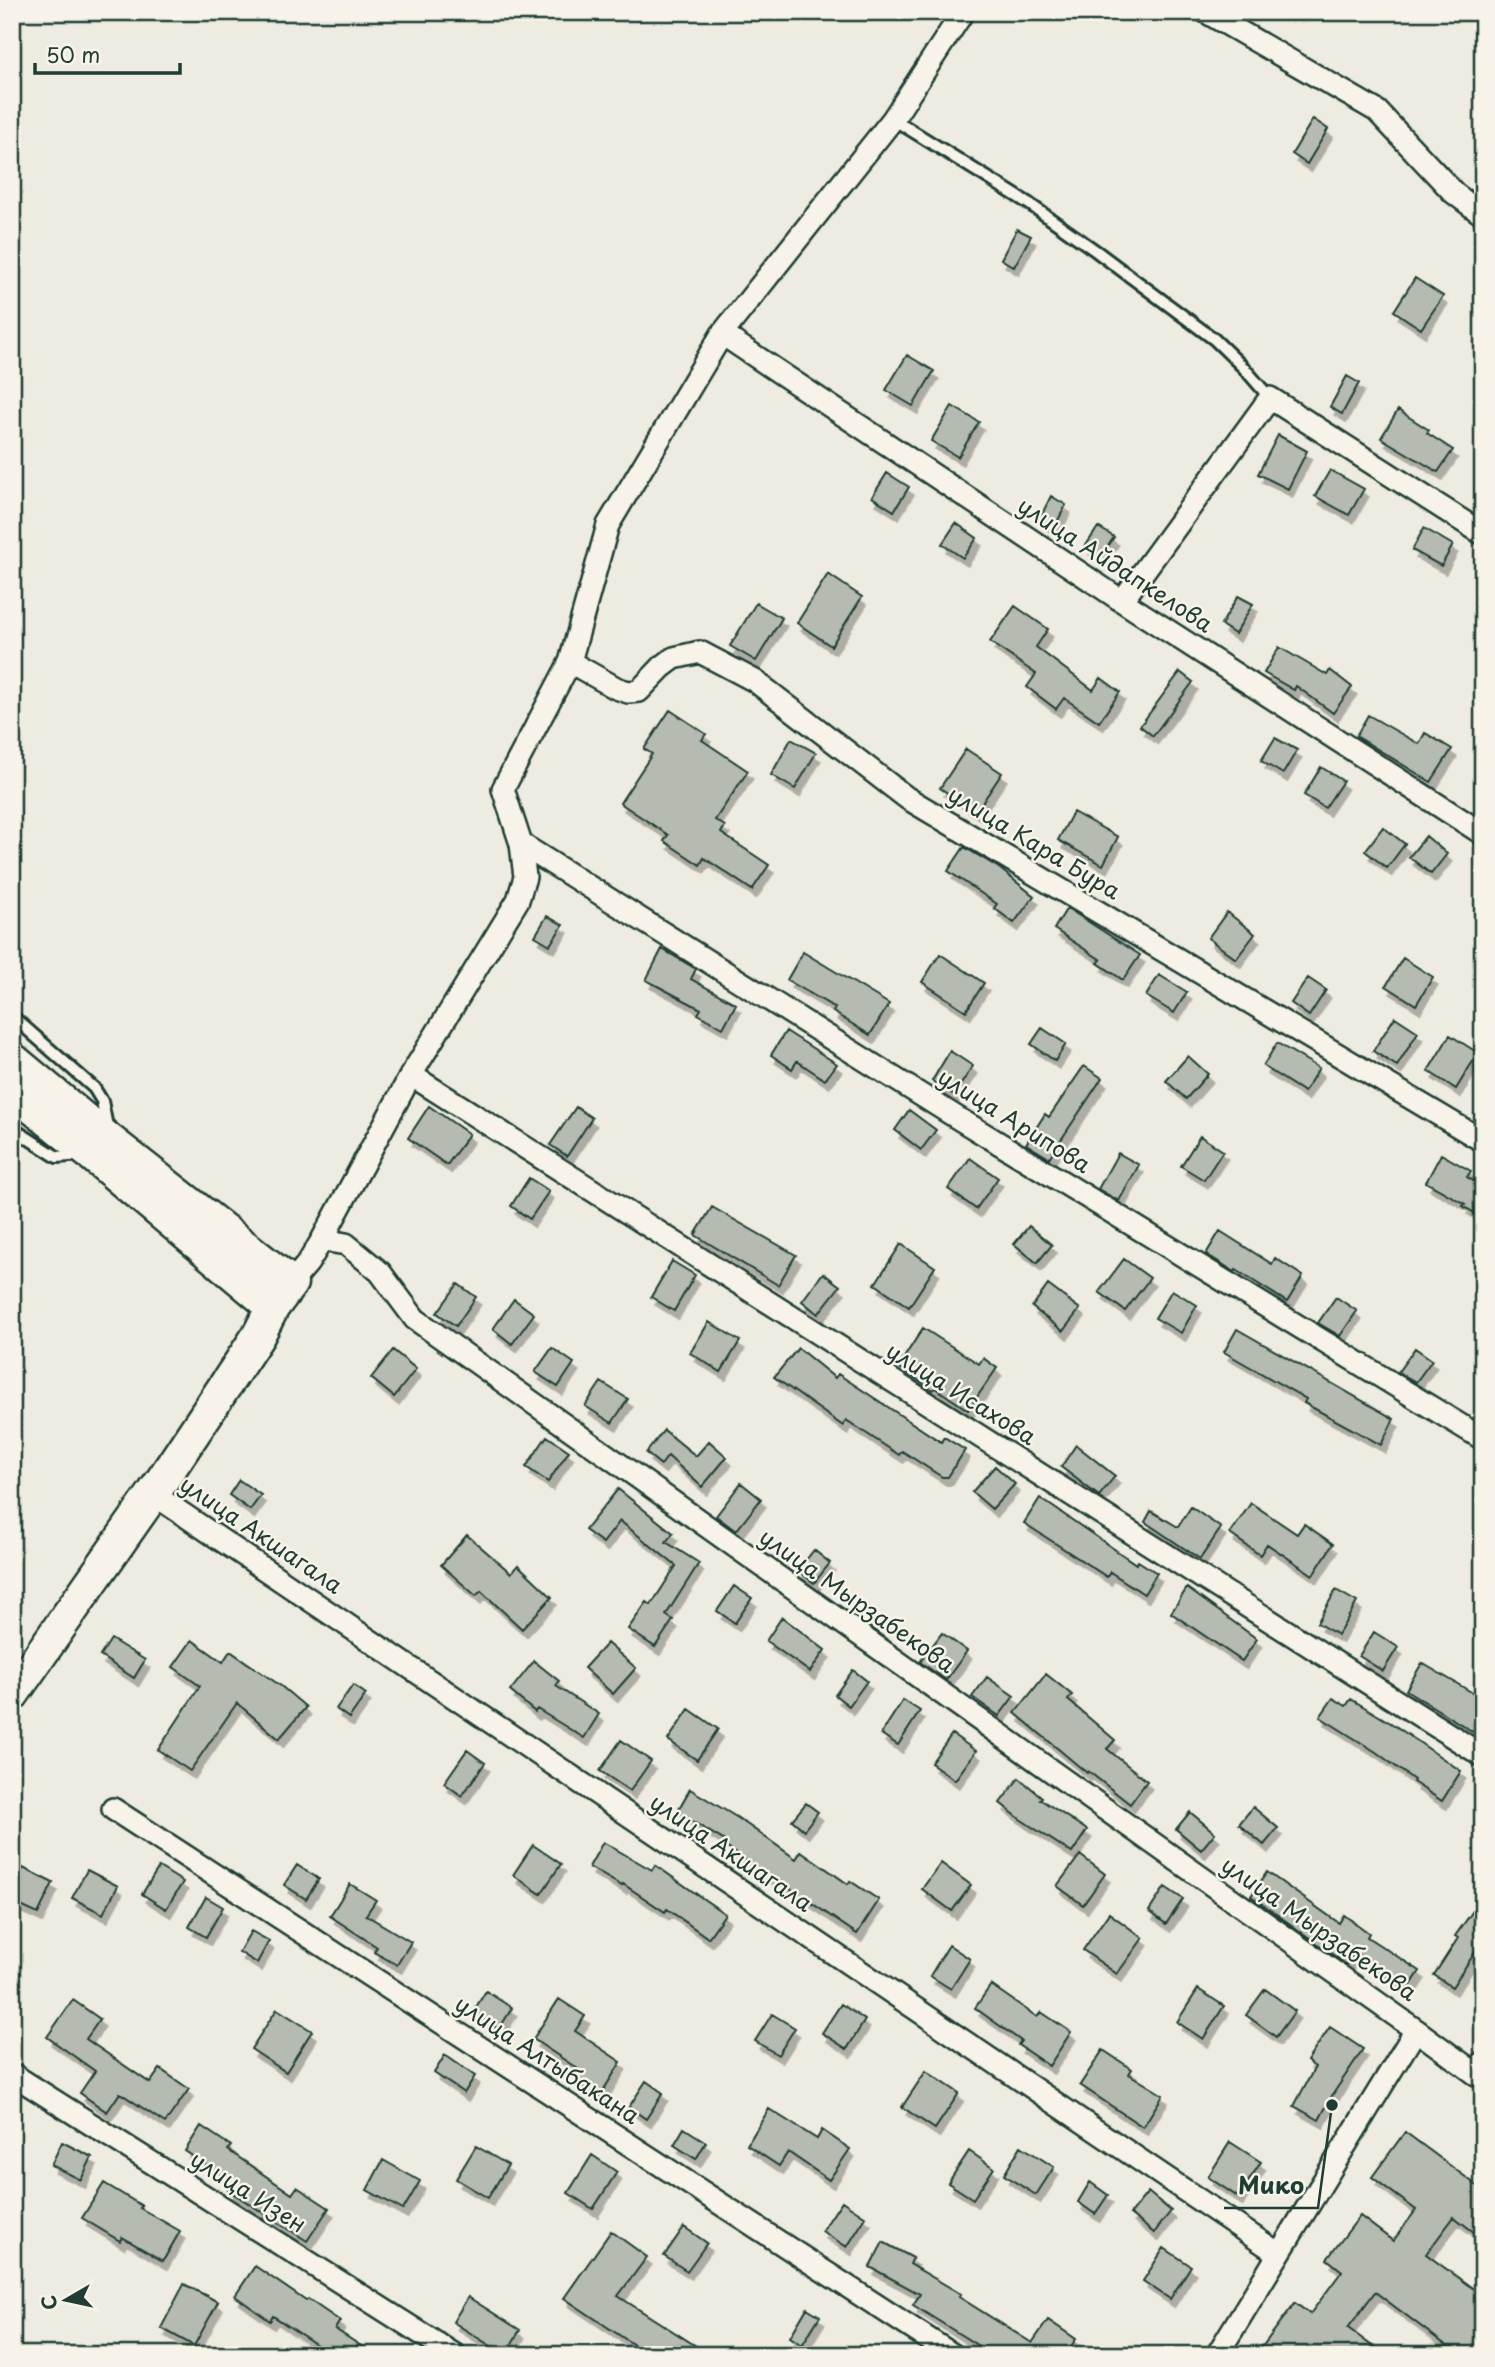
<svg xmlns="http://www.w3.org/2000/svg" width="1495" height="2367" font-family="'Playpen Sans',sans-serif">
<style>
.building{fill:#b5bbb0;stroke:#1f3d34;stroke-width:2;filter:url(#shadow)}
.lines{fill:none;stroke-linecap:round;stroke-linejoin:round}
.service-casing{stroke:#1f3d34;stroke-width:16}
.minor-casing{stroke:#1f3d34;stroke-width:26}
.secondary-casing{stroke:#1f3d34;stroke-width:37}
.service{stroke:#f7f3e8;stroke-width:10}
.minor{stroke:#f7f3e8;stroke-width:21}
.secondary{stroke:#f7f3e8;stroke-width:32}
.labels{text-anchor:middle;stroke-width:5;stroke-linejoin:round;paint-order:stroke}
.street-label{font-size:23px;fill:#1f3d34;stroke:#f7f3e8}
.leader{fill:none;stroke:#1f3d34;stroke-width:2.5}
.callout-dot{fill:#1f3d34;stroke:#f7f3e8;stroke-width:2.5}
.callout-label{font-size:24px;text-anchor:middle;font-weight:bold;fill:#1f3d34;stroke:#f7f3e8;stroke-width:5;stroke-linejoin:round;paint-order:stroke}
</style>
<defs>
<filter id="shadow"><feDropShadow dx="4.5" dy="8" stdDeviation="0" flood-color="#0004"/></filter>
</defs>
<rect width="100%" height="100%" fill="#eeece1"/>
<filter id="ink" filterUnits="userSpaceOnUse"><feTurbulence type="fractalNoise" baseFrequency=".0143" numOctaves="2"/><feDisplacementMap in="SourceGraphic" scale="14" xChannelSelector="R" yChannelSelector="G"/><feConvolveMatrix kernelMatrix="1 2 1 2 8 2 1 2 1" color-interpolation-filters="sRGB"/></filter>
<g filter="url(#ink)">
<path class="building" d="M1313,119L1328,129L1307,164L1292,154Z
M1017,229L1031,236L1014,267L1001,259Z
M1415,278L1443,296L1421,329L1394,311Z
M907,355L934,371L913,406L886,390Z
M1347,376L1359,383L1342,414L1330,407Z
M952,406L979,422L958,457L931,441Z
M1398,410L1429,430L1427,433L1453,450L1438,472L1381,438Z
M1278,435L1307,451L1288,489L1258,474Z
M1330,470L1364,489L1349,515L1315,496Z
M887,473L909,487L894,511L872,497Z
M1051,496L1066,505L1054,528L1039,520Z
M956,523L977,538L963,558L942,544Z
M1098,527L1114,537L1101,557L1085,547Z
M1424,528L1453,545L1441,566L1412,550Z
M828,574L862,597L831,646L797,623Z
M1238,596L1253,604L1235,634L1221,625Z
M756,603L782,618L756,661L730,646Z
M1015,606L1048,629L1036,647L1093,690L1101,678L1120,692L1099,722L1064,698L1056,709L1027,687L1036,674L990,642Z
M1279,647L1327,675L1330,670L1352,687L1333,713L1296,686L1294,690L1264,673Z
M1180,672L1193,682L1153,736L1140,726Z
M670,710L706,734L702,740L748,771L715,820L725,826L721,833L769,865L752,890L704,858L700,865L664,841L668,835L620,803L652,754L644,749Z
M1368,715L1419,744L1425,733L1452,749L1431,782L1356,736Z
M1275,738L1297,750L1283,774L1261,761Z
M791,739L816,753L795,789L771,775Z
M966,749L1002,773L976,812L940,788Z
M1321,767L1343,781L1325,808L1304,795Z
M1073,812L1118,837L1103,865L1058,840Z
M1383,827L1405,844L1387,868L1365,851Z
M1426,836L1447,854L1431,874L1409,857Z
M964,847L999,868L1034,896L1014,923L994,908L997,904L948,871Z
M1067,908L1140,955L1123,980L1098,963L1101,960L1054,929Z
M1227,912L1255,934L1236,959L1208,938Z
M547,916L563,925L550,945L535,936Z
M662,949L696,969L691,979L736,1004L723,1028L698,1014L701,1009L646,980Z
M803,952L889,1004L870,1035L833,1012L835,1008L787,980Z
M940,954L984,983L966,1011L922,982Z
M1403,958L1433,977L1416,1005L1386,986Z
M1159,975L1187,992L1174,1013L1146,996Z
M1308,978L1326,990L1309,1016L1291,1003Z
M1395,1017L1418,1032L1397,1066L1373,1051Z
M1042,1028L1066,1044L1055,1061L1031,1044Z
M786,1031L837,1064L825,1080L797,1061L792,1069L771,1055Z
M1450,1035L1478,1053L1456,1089L1428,1071Z
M1277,1043L1319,1068L1304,1092L1263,1066Z
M950,1051L973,1066L954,1095L932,1081Z
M1188,1056L1208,1074L1186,1099L1166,1081Z
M1084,1066L1102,1078L1049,1158L1026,1144L1045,1114L1049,1117Z
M429,1106L469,1134L447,1165L408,1138Z
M576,1107L592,1118L567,1156L550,1145Z
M909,1110L936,1130L921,1150L895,1130Z
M1200,1136L1223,1151L1204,1180L1181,1166Z
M1118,1153L1139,1165L1119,1201L1098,1189Z
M1441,1154L1471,1171L1467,1177L1483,1187V1218L1463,1206L1465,1204L1426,1182Z
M970,1158L998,1178L976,1209L948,1189Z
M529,1178L549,1191L530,1219L511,1206Z
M712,1207L796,1255L778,1285L695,1235Z
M1029,1226L1052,1245L1037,1263L1014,1244Z
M1220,1231L1272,1264L1275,1258L1303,1276L1287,1302L1236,1270L1235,1272L1206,1254Z
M901,1244L935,1267L909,1307L875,1284Z
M1124,1259L1150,1278L1125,1311L1099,1292Z
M672,1261L695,1275L674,1311L651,1297Z
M823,1273L840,1286L818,1314L802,1301Z
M458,1284L476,1297L456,1326L437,1313Z
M1048,1285L1080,1309L1063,1331L1032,1307Z
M1172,1290L1197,1305L1181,1333L1155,1318Z
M1336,1297L1357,1311L1340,1336L1318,1323Z
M514,1299L534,1314L512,1344L493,1329Z
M709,1322L740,1341L721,1372L690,1353Z
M923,1328L979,1364L983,1358L997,1368L968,1410L935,1388L933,1390L898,1367Z
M1237,1329L1394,1419L1381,1445L1304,1403L1306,1399L1224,1352Z
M552,1348L574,1363L558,1387L535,1372Z
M798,1348L835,1378L838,1374L941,1442L944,1437L965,1450L948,1477H942L902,1451L899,1455L846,1420L843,1426L774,1377Z
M1415,1348L1432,1360L1416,1382L1398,1372Z
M393,1350L416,1369L394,1397L371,1378Z
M601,1382L628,1399L612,1423L585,1406Z
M664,1430L696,1456L709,1441L727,1457L702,1487L668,1456L661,1465L646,1453Z
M547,1436L569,1451L548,1482L526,1467Z
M1076,1445L1115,1476L1099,1496L1061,1467Z
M995,1466L1015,1484L992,1509L972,1492Z
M239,1480L261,1495L250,1510L229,1495Z
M741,1483L761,1499L736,1531L716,1516Z
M618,1489L673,1533L666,1542L699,1563L666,1615L673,1620L655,1647L628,1629L647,1602L651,1605L676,1566L620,1521L603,1543L585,1530Z
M1040,1498L1136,1564L1138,1561L1157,1573L1144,1594L1110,1572L1107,1577L1024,1523Z
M1251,1503L1297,1534L1304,1524L1333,1544L1313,1575L1267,1544L1260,1555L1230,1534Z
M1191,1507L1221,1528L1200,1559L1145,1522L1151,1511L1178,1527Z
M467,1535L511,1573L518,1565L552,1597L522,1629L481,1591L476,1596L441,1565Z
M814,1550L830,1563L814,1583L798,1570Z
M734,1586L752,1598L735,1623L717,1611Z
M1187,1588L1257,1639L1242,1661L1171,1613Z
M1336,1590L1357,1602L1338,1635L1317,1623Z
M782,1617L825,1650L810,1672L766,1641Z
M1374,1632L1398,1647L1383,1671L1359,1656Z
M942,1633L967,1651L946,1680L920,1662Z
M111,1639L145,1660L134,1678L100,1656Z
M192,1640L223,1662L230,1651L281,1686L306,1707L279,1739L237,1703L190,1771L158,1750L200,1686L173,1667Z
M607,1643L636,1668L613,1694L584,1668Z
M534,1661L559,1681L556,1686L599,1714L584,1738L537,1709L535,1712L510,1691Z
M1422,1663L1483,1699V1738L1406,1690Z
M853,1670L867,1681L849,1706L835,1695Z
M1046,1674L1072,1695L1068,1700L1115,1740L1107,1749L1147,1781L1130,1804L1088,1771L1087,1773L1015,1713Z
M987,1677L1014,1696L999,1716L972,1697Z
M353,1685L366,1694L349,1718L336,1709Z
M1333,1698L1346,1706L1351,1699L1394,1725L1461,1771L1442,1801L1413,1782L1414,1780L1376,1752L1320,1717Z
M903,1700L920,1711L898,1745L881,1734Z
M689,1709L718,1729L697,1760L668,1740Z
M952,1734L976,1751L955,1780L931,1763Z
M621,1740L651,1761L630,1791L600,1771Z
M467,1750L485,1763L462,1796L444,1783Z
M1019,1778L1042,1797L1040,1799L1087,1830L1072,1853L1020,1819L1000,1803Z
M690,1789L738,1818L796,1859L801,1851L848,1884L850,1881L879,1900L857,1934L772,1876L771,1878L726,1847L728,1843L677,1812Z
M806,1803L818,1812L804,1830L792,1820Z
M1253,1807L1278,1828L1264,1845L1239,1824Z
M1190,1812L1215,1833L1201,1850L1176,1829Z
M603,1842L652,1870L655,1865L725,1914L708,1938L667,1909L665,1912L623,1884L622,1886L589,1867Z
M533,1845L561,1864L541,1894L513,1875Z
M1080,1855L1105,1874L1083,1905L1057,1886Z
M941,1863L971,1885L952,1911L922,1889Z
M297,1865L319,1879L306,1899L284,1885Z
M159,1867L183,1882L166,1909L142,1894Z
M23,1868L53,1883L38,1914L12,1902V1889Z
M87,1870L118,1886L103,1914L72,1898Z
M1267,1872L1339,1923L1344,1915L1369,1933L1367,1937L1420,1971L1409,1988L1355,1953L1347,1965L1251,1896Z
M350,1884L376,1900L366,1915L411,1942L397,1965L374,1952L377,1947L330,1916Z
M1165,1887L1183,1899L1166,1924L1149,1911Z
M206,1897L223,1907L206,1937L189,1927Z
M1473,1911L1483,1918V1956L1476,1951L1452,1987L1434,1975L1458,1938L1455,1936Z
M1109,1913L1143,1938L1117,1974L1083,1950Z
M251,1931L269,1941L257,1963L239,1952Z
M949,1945L970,1959L951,1989L930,1976Z
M991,1985L1037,2017L1041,2012L1071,2032L1049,2066L1018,2045L1021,2041L975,2008Z
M1198,1989L1224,2006L1203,2039L1177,2022Z
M1265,1989L1295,2011L1276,2037L1246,2015Z
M486,1991L512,2008L499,2029L473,2012Z
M559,1999L585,2016L575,2031L621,2062L599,2097L575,2081L581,2071L533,2039Z
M73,2000L100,2019L86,2039L150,2083L160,2069L189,2089L165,2123L120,2093L107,2112L80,2093L95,2071L47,2037Z
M841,2004L865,2020L847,2049L822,2033Z
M277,2009L312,2031L286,2072L251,2049Z
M772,2014L795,2028L778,2055L755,2041Z
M1330,2027L1363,2049L1333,2094L1319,2120L1294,2106L1315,2067L1307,2061Z
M1103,2050L1132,2069L1129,2074L1163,2095L1143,2127L1080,2085Z
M445,2055L475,2076L464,2093L434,2073Z
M926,2071L959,2093L935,2129L902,2107Z
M646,2081L663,2093L646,2119L629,2107Z
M769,2109L817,2139L822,2130L850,2149L829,2180L788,2152L779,2166L747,2145Z
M201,2126L231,2146L228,2150L292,2194L297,2187L329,2208L307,2241L228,2190L232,2183L185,2151Z
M684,2128L706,2142L696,2159L674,2145Z
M1405,2132L1483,2190V2239L1454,2217L1426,2254L1483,2296V2355H1459L1375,2292L1348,2328L1384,2355H1256L1295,2303L1310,2314L1342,2271L1327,2259L1360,2216L1393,2241L1416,2210L1372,2177Z
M62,2142L92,2157L81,2180L51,2165Z
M1230,2142L1261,2162L1238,2197L1208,2177Z
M476,2146L508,2165L488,2198L456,2179Z
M1021,2146L1054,2167L1036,2195L1004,2175Z
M969,2151L994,2168L973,2199L948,2183Z
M592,2155L617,2172L593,2209L568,2193Z
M383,2160L420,2181L403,2210L367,2190Z
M1090,2182L1108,2195L1095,2214L1078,2202Z
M104,2183L142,2206L140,2208L180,2231L163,2261L122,2237L120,2241L82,2218Z
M1148,2192L1171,2211L1154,2233L1130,2214Z
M842,2201L866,2217L847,2247L822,2231Z
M684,2227L707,2243L687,2271L664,2256Z
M611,2231L647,2257L618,2296L710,2355H649L564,2298Z
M883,2242L913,2258L910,2264L961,2294L959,2297L1032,2343L1048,2320L1076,2339L1065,2355H993L913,2305L920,2294L870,2267Z
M1164,2248L1191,2266L1170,2299L1143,2281Z
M255,2266L306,2301L308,2299L340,2321L335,2329L375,2355H332L273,2316L270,2321L235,2296Z
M184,2284L218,2302L194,2346L161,2328Z
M468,2297L520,2330L505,2355L453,2322Z
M807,2308L820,2316L802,2345L790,2337Z"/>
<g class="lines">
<g class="service-casing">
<path id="service" d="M893,119L1028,203L1096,251L1214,339L1244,368L1270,398
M12,1016L94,1088L102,1101L107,1127
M12,1128L57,1157L82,1155"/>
</g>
<g class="minor-casing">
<path id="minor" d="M1206,12L1377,111L1454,193L1483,215
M722,334L1122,601L1483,834
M1122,601L1270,398L1483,534
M570,662L616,688L628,692L639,691L662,667L674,658L700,652L755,681L907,798L1483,1141
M521,844L956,1117L1483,1439
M411,1075L1483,1756
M322,1240L411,1075L518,900L525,877L521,844L503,789L570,662L608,525L722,334L893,119L963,12
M291,1283L308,1263L322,1240L346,1244L380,1272L415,1319L1416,2030
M153,1494L1279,2254
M113,1809L953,2355
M12,2074L455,2355
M1217,2355L1416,2030L1476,2074L1483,2062"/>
</g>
<g class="secondary-casing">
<path id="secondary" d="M12,1059L109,1140L291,1283L273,1307L258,1336L153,1494L12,1695
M12,1091L91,1154L273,1307"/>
</g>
<use href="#service" class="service"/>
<use href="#minor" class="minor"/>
<use href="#secondary" class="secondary"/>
</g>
</g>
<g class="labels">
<g class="street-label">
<text transform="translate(1115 565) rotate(33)" y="8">улица Айдапкелова</text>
<text transform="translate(1034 843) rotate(31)" y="8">улица Кара Бура</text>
<text transform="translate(1014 1121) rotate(32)" y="8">улица Арипова</text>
<text transform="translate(961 1394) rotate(32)" y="8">улица Исахова</text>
<text transform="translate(261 1535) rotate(34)" y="8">улица Акшагала</text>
<text transform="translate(857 1601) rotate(35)" y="8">улица Мырзабекова</text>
<text transform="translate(731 1853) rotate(34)" y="8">улица Акшагала</text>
<text transform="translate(1319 1929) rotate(35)" y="8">улица Мырзабекова</text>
<text transform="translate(547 2060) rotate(33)" y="8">улица Алтыбакана</text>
<text transform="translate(248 2192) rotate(32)" y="8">улица Изен</text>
</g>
</g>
<path class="leader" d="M1332 2105L1318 2208H1224"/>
<circle class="callout-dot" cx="1332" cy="2105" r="7"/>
<g class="callout-label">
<text x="1271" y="2194">Мико</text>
</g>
<rect width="1495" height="2367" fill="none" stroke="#f7f3e8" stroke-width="42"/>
<rect x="21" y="21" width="1453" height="2325" fill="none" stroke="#1f3d34" stroke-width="2.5" filter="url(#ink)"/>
<g transform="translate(66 2300) rotate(261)" stroke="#f7f3e8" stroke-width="5" paint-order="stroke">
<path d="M0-5L12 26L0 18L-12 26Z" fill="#1f3d34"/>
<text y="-10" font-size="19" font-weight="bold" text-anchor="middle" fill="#1f3d34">С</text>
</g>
<path d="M35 63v10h145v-10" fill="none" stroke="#1f3d34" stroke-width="3.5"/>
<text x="46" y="63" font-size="21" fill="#1f3d34" stroke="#f7f3e8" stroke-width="5" paint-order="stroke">50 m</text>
</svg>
